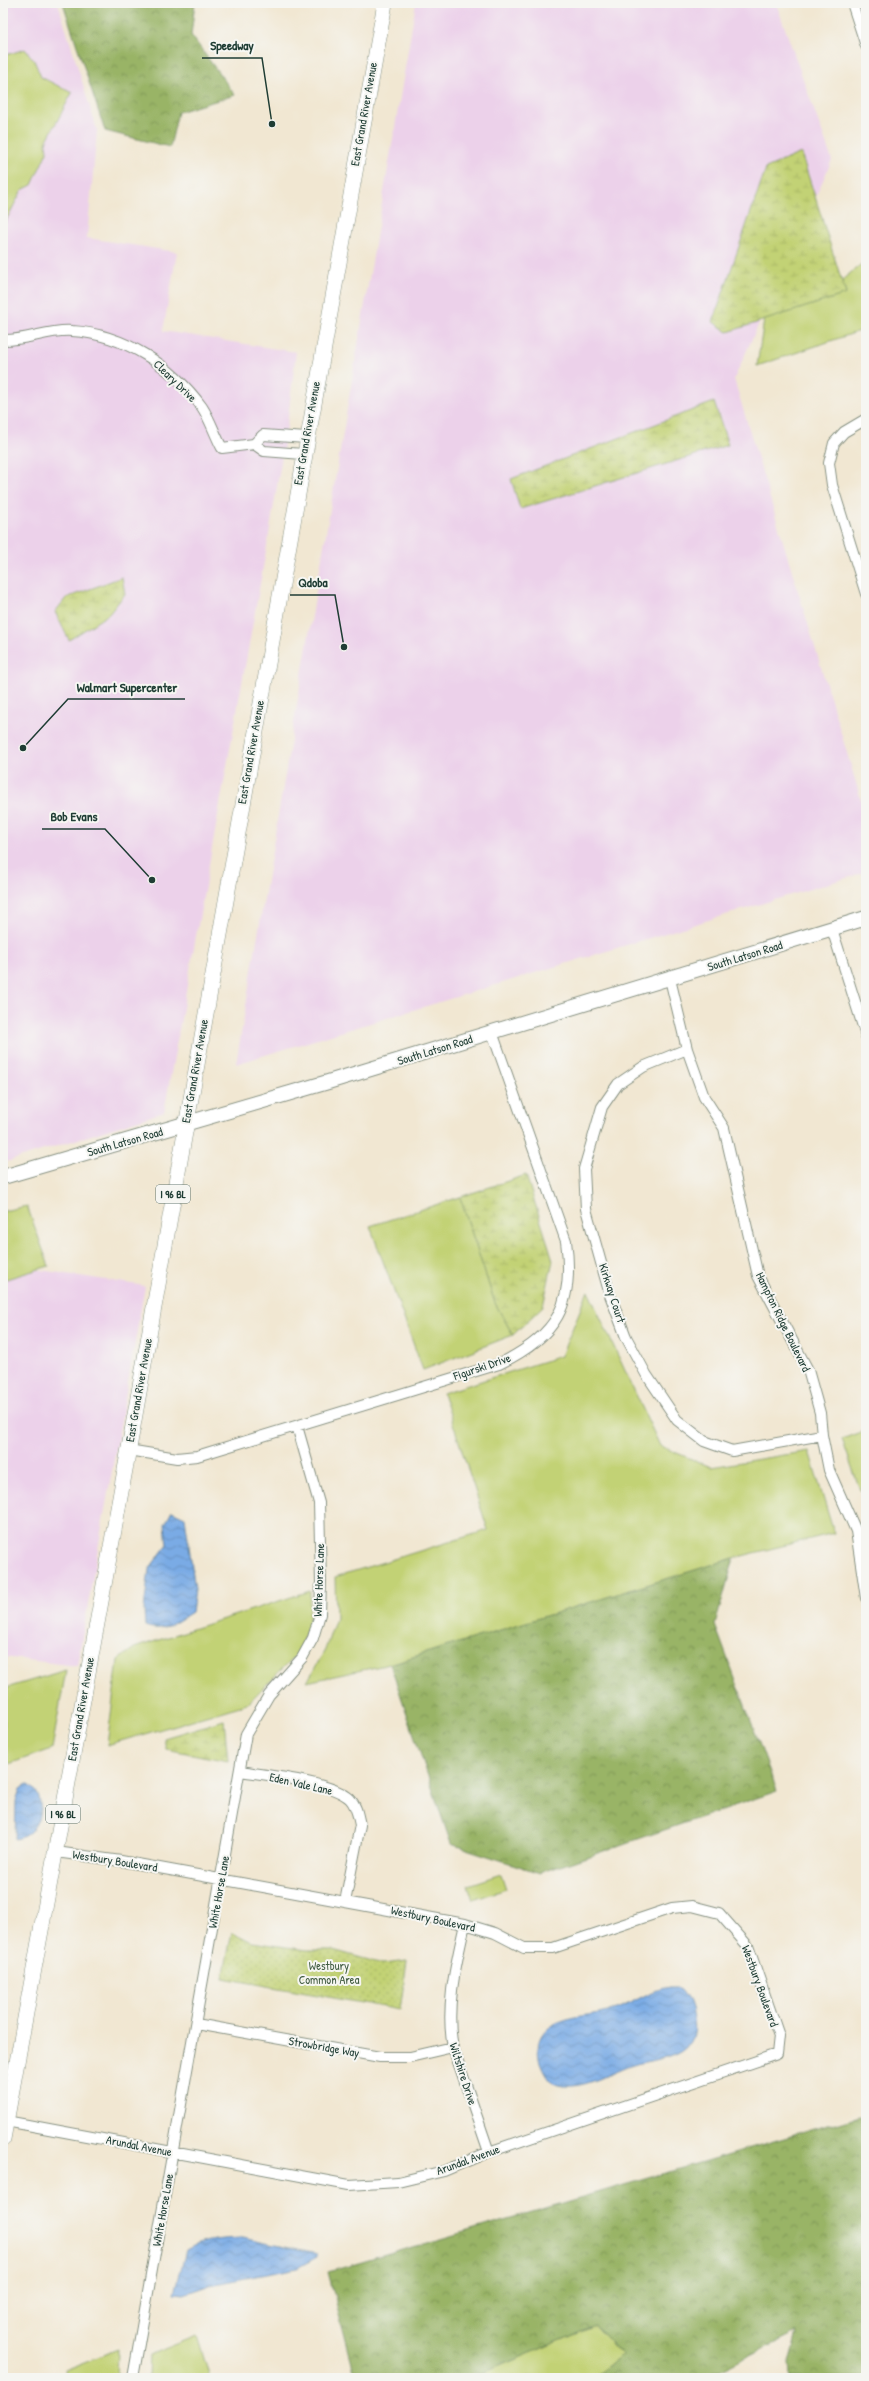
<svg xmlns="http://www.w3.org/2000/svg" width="869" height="2381" font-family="'Patrick Hand',sans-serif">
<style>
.built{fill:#ecd1ea}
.green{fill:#c2d274;stroke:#708854}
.forest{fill:url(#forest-crowns);stroke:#5c784d}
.wetland{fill:url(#wetland-marsh);stroke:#708854}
.park{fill:url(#park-dots);stroke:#708854}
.water{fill:url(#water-waves);stroke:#4c748c}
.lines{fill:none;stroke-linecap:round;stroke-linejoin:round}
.street-casing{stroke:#889283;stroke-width:12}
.secondary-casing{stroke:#889283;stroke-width:16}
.primary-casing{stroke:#889283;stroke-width:16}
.street{stroke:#fff;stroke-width:10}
.secondary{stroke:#fff;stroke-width:14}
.primary{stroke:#fff;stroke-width:15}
.labels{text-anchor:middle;stroke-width:4;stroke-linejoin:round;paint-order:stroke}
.shield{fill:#f6f6f2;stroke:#60746d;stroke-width:1}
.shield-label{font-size:11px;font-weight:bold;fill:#1f3d34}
.street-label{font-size:12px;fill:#1f3d34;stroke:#f6f6f2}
.park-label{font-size:12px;fill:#405b41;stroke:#f6f6f2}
.leader{fill:none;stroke:#1f3d34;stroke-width:1.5}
.callout-dot{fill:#1f3d34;stroke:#f6f6f2;stroke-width:1.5}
.callout-label{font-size:13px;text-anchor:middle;font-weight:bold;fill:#1f3d34;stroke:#f6f6f2;stroke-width:4;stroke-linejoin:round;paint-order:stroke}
</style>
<defs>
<pattern id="forest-crowns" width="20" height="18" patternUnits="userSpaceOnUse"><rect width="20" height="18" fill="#99b466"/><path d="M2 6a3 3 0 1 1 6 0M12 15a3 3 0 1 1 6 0" fill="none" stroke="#7c9455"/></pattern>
<pattern id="wetland-marsh" width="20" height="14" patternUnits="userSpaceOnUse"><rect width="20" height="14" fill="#c2d274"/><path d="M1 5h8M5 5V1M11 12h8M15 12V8" fill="none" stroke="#a6b565"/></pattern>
<pattern id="park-dots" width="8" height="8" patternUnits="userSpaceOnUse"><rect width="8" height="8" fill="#c2d274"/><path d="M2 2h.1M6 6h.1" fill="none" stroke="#a6b565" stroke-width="1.8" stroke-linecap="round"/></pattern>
<pattern id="water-waves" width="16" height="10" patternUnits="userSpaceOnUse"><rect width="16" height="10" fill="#7aabe5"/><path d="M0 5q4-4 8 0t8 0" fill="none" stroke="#638cba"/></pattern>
</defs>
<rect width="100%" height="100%" fill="#f6f6f2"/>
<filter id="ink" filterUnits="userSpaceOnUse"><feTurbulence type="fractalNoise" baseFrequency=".025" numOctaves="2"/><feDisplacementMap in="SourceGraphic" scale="8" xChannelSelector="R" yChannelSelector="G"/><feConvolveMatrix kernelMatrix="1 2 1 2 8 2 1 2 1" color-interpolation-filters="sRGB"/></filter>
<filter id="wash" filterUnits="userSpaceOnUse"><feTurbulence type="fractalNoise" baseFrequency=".012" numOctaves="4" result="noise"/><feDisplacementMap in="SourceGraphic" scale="16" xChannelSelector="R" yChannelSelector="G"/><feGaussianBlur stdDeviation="0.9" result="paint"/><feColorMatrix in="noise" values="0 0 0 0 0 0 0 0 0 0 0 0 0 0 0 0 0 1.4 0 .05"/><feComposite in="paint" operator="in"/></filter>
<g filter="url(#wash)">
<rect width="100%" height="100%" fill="#f1e7d2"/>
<path class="built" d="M3,3H58L97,130L87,238L177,252L163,331L296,352L287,425L270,529L164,1112L3,1163Z
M416,3H776L832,160L734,379L866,816V872L236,1064Z
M34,1269L145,1286L77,1666L3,1657V1279Z"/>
<path class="green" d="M25,49L34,60L41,77L72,93L46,142L47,152L32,185L22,190L3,226V56Z
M865,261L866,329L757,366L764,320L846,294L842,280Z
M460,1197L495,1303L513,1335L423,1370L370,1226Z
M27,1206L49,1266L3,1280V1211Z
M588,1291L660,1446L711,1467L809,1451L834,1533L734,1558L390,1664L307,1682L325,1650L336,1618L335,1577L488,1530L443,1393L561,1356Z
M866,1430V1492L860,1490L842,1439Z
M310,1591L309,1624L297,1654L247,1704L107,1745L118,1660L134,1648Z
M66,1670L52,1749L3,1766V1689Z
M501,1874L506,1889L473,1900L468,1885Z
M595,2326L622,2355L592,2378H471Z
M197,2336L210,2378H148L149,2355Z
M118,2349L117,2378H66L65,2370Z"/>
<path class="forest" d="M63,3H195L191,35L235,95L178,112L170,147L105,131Z
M734,1558L715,1625L777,1791L540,1873L451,1844L390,1664Z
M859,2116L866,2118V2378H790L789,2363L797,2332L705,2378H592L622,2355L595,2326L471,2378H356L328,2272Z"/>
<path class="wetland" d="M801,153L846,294L728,332L713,322L766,168Z
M714,402L728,445L520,509L511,479Z
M122,577L125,594L109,614L69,640L55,612L66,598Z
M526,1175L553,1260L543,1306L513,1335L495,1303L460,1197Z
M224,1720L228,1761L166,1749L164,1738Z"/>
<path class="park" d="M232,1932L252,1942L307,1950H333L383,1964L407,1961L400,2010L223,1978Z"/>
<path class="water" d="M172,1511L185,1517L195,1589L192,1612C176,1622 164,1633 145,1626L144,1609L149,1569L167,1545L165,1524Z
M27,1784C50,1794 41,1836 15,1839L16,1801L20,1789Z
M669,1987H678C688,1997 691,2006 693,2019C700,2059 656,2057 630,2066C608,2074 581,2091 558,2085C549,2083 543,2070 540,2062C527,2013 585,2019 616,2009C634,2003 650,1990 669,1987Z
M242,2238L317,2254V2257L297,2268L210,2285L184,2294L175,2293L186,2250C204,2239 221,2239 242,2238Z"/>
</g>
<g filter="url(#ink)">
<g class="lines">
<g class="street-casing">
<path id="street" d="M852,3L866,46
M3,340C26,341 49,329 72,331C124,334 172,366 202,407C210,419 215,435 222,448L254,444L263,435L306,438
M866,419L844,432L834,443L829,463L832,485L866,594
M254,444L264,451L303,454
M832,929L866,1036
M670,979L687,1049L704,1097L724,1128L758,1276L808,1370L820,1413L822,1435L829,1470L856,1531L866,1598
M687,1049L643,1067L618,1084L602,1107L584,1169L586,1209L610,1295L626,1337L646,1374L677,1420L704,1441L732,1451L822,1435
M128,1450L177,1458L197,1456L499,1364C557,1336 575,1305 566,1241L492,1032
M240,1771C266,1775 333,1782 350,1799C357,1806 358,1817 360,1825L345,1902
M465,1924C456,1964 445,2007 453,2047L489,2152
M196,2024L380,2057H410L453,2047
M6,2121L349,2185L398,2182L444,2171L489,2152L777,2054L779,2036L748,1946L719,1913L692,1906L672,1908L553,1948H524L495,1933L465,1924L121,1861L56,1852
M133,2378L246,1734L269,1695L302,1658L313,1638L320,1614L321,1582L319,1503L297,1426"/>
</g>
<g class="secondary-casing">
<path id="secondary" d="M3,1177L328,1082L866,918"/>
</g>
<g class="primary-casing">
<path id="primary" d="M3,2139L133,1426L385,3"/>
</g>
<use href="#street" class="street"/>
<use href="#secondary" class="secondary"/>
<use href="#primary" class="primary"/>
</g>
</g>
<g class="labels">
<g class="shield">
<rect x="156" y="1185" width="34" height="18" rx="3"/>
<rect x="46" y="1805" width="34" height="18" rx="3"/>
</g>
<g class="shield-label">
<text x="173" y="1198">I 96 BL</text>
<text x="63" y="1818">I 96 BL</text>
</g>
<g class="street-label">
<text transform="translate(364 114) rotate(-80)" y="4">East Grand River Avenue</text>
<text transform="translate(175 381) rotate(44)" y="4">Cleary Drive</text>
<text transform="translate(307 433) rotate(-80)" y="4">East Grand River Avenue</text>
<text transform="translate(251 752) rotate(-80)" y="4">East Grand River Avenue</text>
<text transform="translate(745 956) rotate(-17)" y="4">South Latson Road</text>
<text transform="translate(435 1050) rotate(-17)" y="4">South Latson Road</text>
<text transform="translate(195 1071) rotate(-80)" y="4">East Grand River Avenue</text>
<text transform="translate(125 1142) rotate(-16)" y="4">South Latson Road</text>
<text transform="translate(612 1293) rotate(72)" y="4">Kirkway Court</text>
<text transform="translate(783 1322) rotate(64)" y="4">Hampton Ridge Boulevard</text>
<text transform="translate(482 1367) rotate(-19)" y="4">Figurski Drive</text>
<text transform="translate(139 1390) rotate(-80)" y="4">East Grand River Avenue</text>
<text transform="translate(319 1580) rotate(-88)" y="4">White Horse Lane</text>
<text transform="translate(81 1709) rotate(-80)" y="4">East Grand River Avenue</text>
<text transform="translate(301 1784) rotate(13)" y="4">Eden Vale Lane</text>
<text transform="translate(115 1861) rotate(9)" y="4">Westbury Boulevard</text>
<text transform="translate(219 1892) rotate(-80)" y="4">White Horse Lane</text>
<text transform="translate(433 1919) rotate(12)" y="4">Westbury Boulevard</text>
<text transform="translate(760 1986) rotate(70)" y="4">Westbury Boulevard</text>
<text transform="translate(324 2047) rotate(10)" y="4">Strowbridge Way</text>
<text transform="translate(463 2074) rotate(72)" y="4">Wiltshire Drive</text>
<text transform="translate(139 2146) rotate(11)" y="4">Arundal Avenue</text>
<text transform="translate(468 2160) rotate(-20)" y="4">Arundal Avenue</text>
<text transform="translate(163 2210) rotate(-80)" y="4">White Horse Lane</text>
</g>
<g class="park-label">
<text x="329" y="1970">Westbury<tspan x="329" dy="14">Common Area</tspan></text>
</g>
</g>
<path class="leader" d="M272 124L262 58H202M344 647L335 595H290M23 748L68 699H185M152 880L105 829H42"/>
<g class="callout-dot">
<circle cx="272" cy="124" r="4"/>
<circle cx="344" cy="647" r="4"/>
<circle cx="23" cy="748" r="4"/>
<circle cx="152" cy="880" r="4"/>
</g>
<g class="callout-label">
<text x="232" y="50">Speedway</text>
<text x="313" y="587">Qdoba</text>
<text x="127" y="692">Walmart Supercenter</text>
<text x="74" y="821">Bob Evans</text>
</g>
<rect width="869" height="2381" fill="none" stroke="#f6f6f2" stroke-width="16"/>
</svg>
